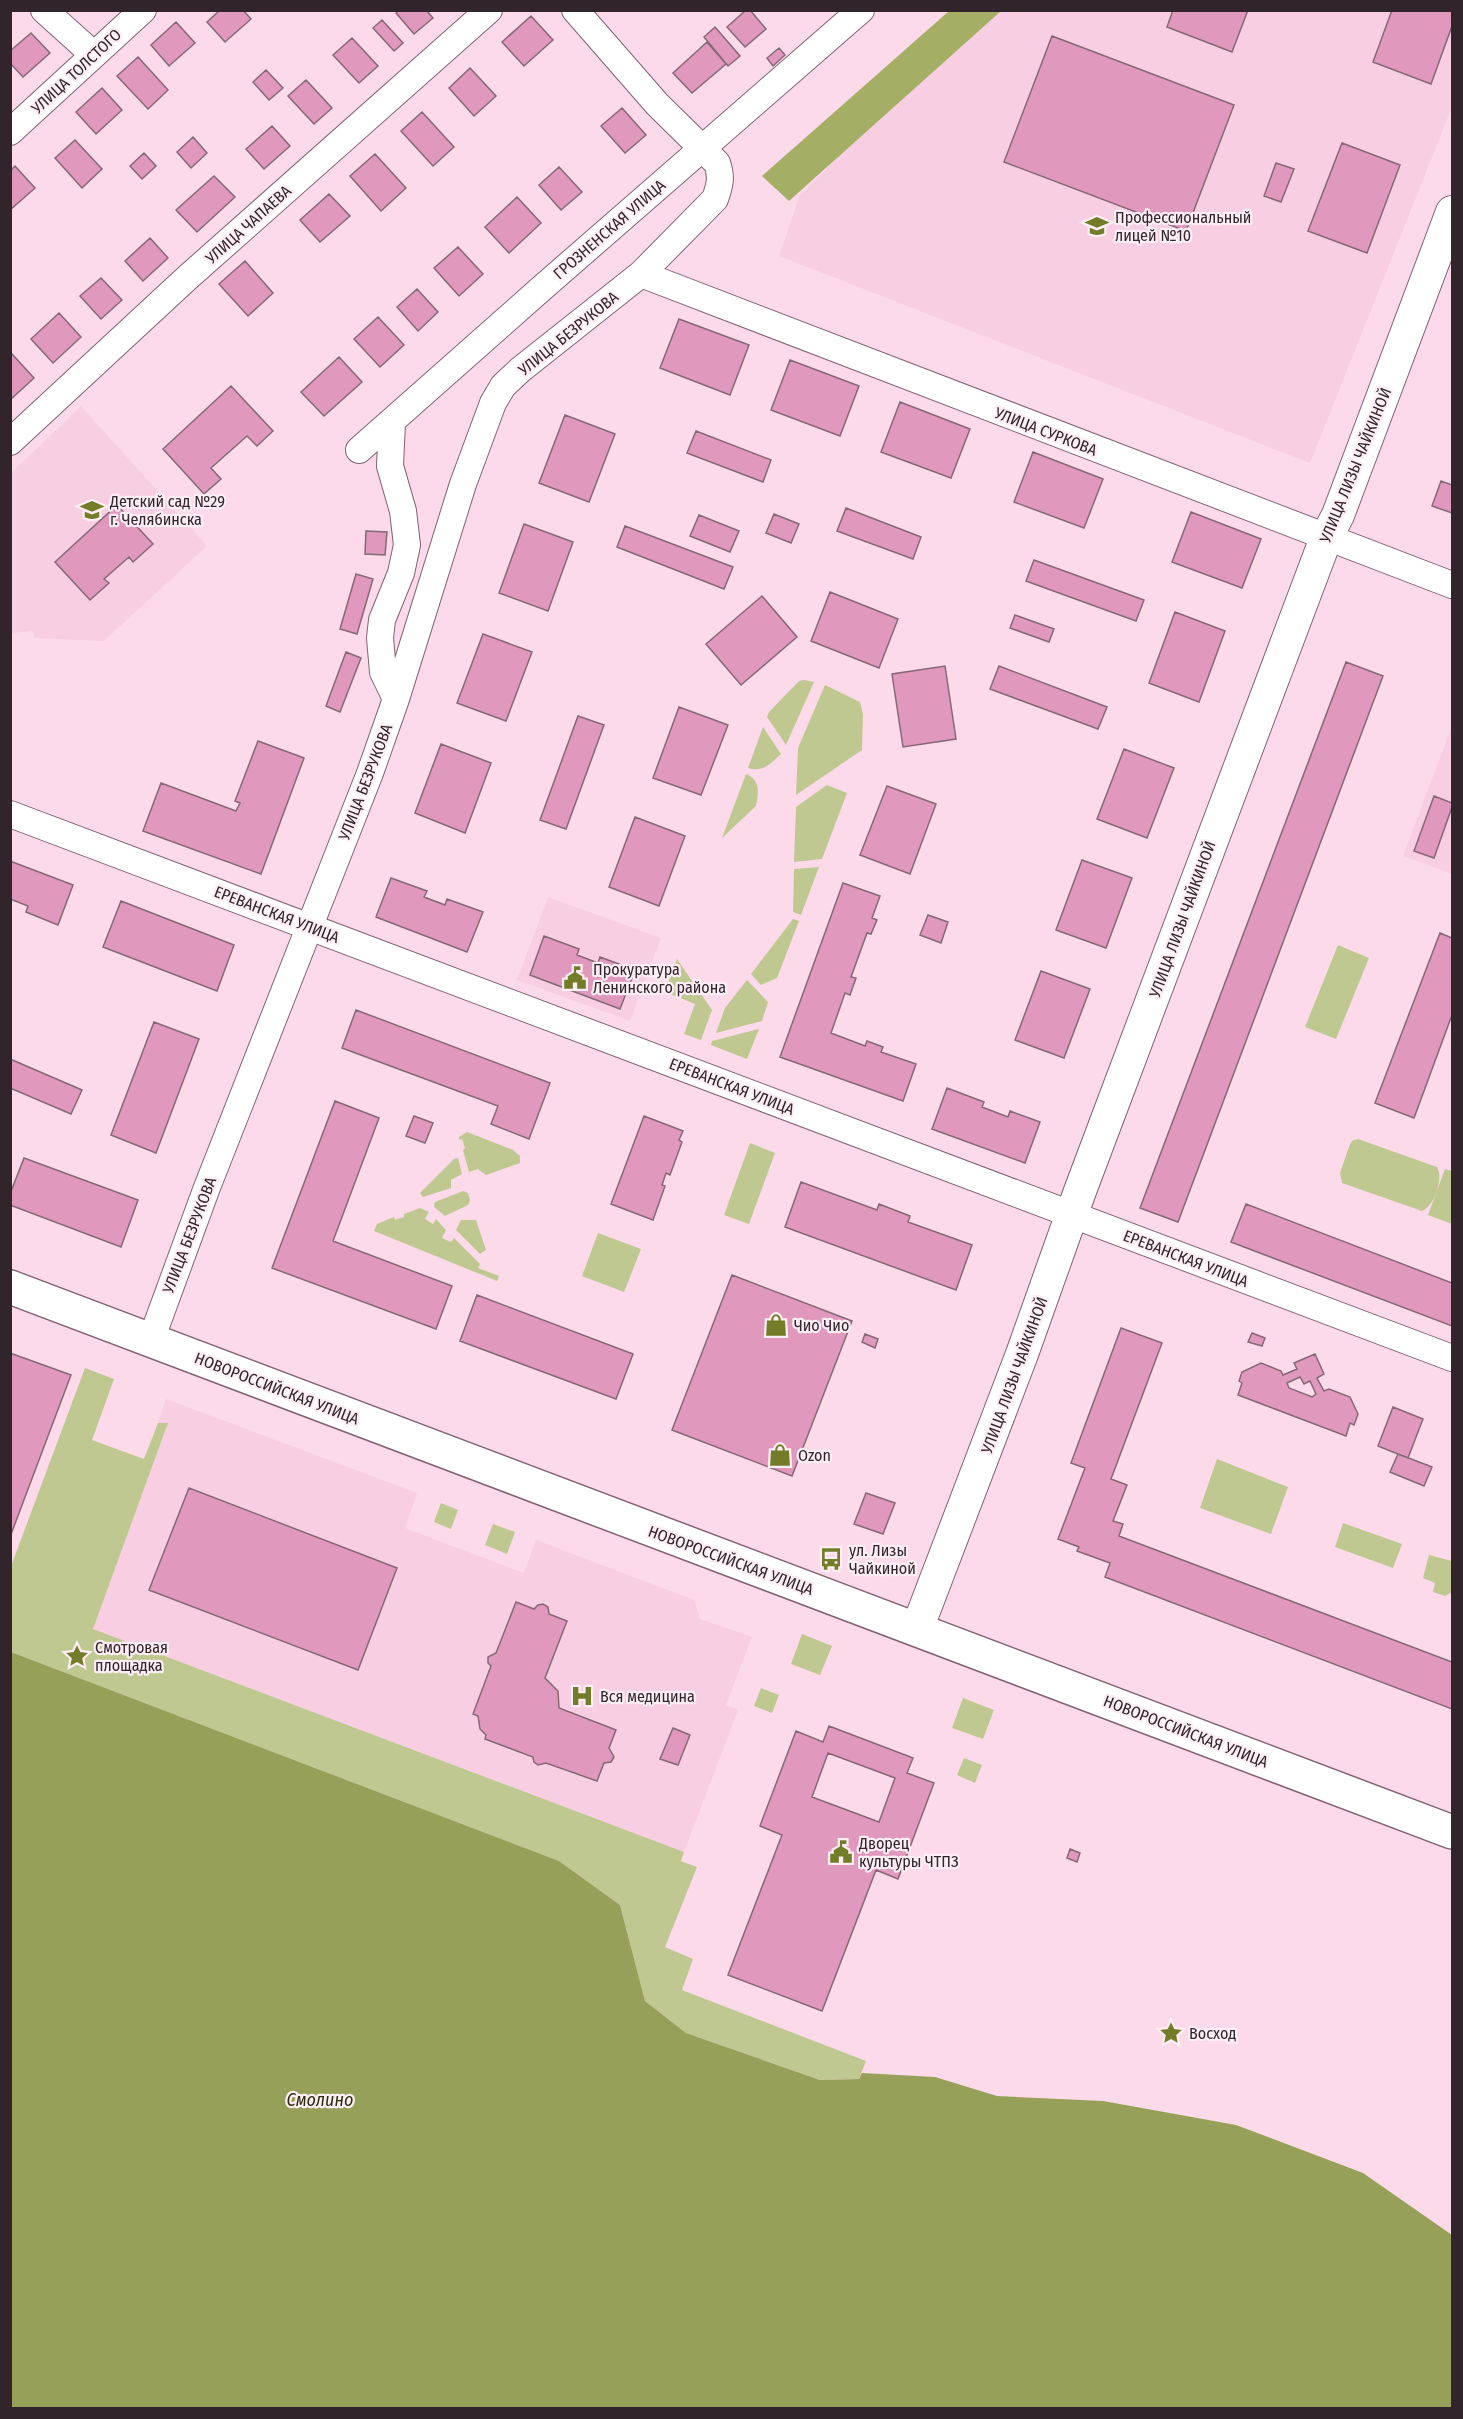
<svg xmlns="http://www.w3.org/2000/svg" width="1463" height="2419" font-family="'Fira Sans Condensed',sans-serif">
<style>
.built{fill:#f8cee2}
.green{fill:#bfc890}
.forest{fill:#a4ae65}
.water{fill:#96a058}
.building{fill:#e098bc;stroke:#866876;stroke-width:1.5;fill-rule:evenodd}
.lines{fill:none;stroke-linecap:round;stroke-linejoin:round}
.minor-casing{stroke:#816372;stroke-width:28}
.tertiary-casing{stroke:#816372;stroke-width:34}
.primary-casing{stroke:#816372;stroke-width:36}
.minor{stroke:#fff;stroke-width:26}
.tertiary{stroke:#fff;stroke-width:32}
.primary{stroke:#fff;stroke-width:33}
.labels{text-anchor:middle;stroke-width:4.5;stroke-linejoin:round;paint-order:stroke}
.street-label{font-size:16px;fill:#31252b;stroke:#fceef4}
.poi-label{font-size:16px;fill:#31252b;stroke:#fceef4;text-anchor:start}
.water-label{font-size:18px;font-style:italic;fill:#292d0c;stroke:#fceef4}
</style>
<rect width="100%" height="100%" fill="#fcdaea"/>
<path class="built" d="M985,11H1452V107L1310,463L779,256L800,195Z
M81,406L207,546L104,641L34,638L33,631L11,633V473Z
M1452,726V874L1403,856Z
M548,897L661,938L630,1021L517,980Z
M166,1399L417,1493L405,1528L524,1573L536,1540L694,1600L700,1619L752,1637L726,1705L738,1710L684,1852L93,1629L167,1427L158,1423Z"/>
<path class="green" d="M804,680L814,682L786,745L767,717L769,712L799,681Z
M825,685L860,702L863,714L862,750L796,795L798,748Z
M763,727L781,754C771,763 763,773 748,768Z
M746,774C760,780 759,791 756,806L722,838Z
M827,785L847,793L822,859L794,862L796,807Z
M819,867L801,915L793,912L794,869Z
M793,919L799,921L777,978L761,985L751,974Z
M1338,945L1369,958L1336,1039L1305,1027Z
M677,959L712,1010L701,1040L684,1034L695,1004L665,992Z
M747,980L768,1002L762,1021L716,1033L725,1008Z
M759,1029L747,1059L711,1045L712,1041Z
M467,1132L513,1150L520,1156V1163L486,1175L478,1169L469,1172L463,1150L465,1148L462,1139L459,1140V1137Z
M1358,1139L1437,1167C1444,1178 1434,1207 1422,1211L1342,1183L1340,1173L1350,1144L1353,1140Z
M750,1143L775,1153L749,1224L724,1215Z
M458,1158L462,1174L451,1180V1188L423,1197L420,1193L454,1159Z
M1445,1169L1452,1171V1224L1428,1215Z
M463,1191L468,1193L470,1200L468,1205L445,1216L434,1207L435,1202Z
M420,1208L429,1212L425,1219L433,1224L436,1219L446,1230L442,1238L451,1242L454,1238L480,1264L478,1268L499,1276L497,1281L374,1231L377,1224L394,1217L395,1220L404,1217V1214Z
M461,1220H476L486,1250L480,1254L456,1230Z
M598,1233L641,1249L624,1292L582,1276Z
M85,1368L114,1379L92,1440L144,1459L158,1423H168L93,1629L684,1852L681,1861L697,1867L665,1947L693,1959L682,1990L866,2061L859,2079L820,2080L686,2033L645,2001L620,1905L559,1861L11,1652L10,1569Z
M1217,1459L1288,1487L1271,1534L1200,1508Z
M441,1503L458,1510L451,1529L434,1522Z
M1343,1523L1402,1544L1393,1568L1335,1547Z
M493,1524L515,1532L507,1554L485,1545Z
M1429,1555L1452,1561V1592L1445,1596L1433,1592L1435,1583L1423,1578Z
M802,1634L832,1646L820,1675L791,1664Z
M761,1688L779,1695L772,1713L754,1706Z
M963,1698L994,1710L983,1739L952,1728Z
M964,1758L982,1765L975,1783L957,1775Z"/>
<path class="forest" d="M949,11H1001L789,201L762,176Z"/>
<path class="water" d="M11,1652L559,1861L620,1905L645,2001L686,2033L820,2080L859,2079L862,2073L935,2077L997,2096L1103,2101L1236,2125L1363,2173L1452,2235V2408H11Z"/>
<path class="building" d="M220,10H243L251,19L225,42L207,22Z
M399,10H426L433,18L414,34L396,13Z
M746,10H750L766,29L745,47L727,27Z
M1173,10H1248L1232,52L1167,27Z
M1392,10H1452V26L1431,84L1373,62Z
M531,16L553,40L524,66L502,42Z
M382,20L403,43L394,51L373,28Z
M176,22L195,43L169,66L151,45Z
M715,27L740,56L728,66L704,37Z
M31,33L50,53L23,77L10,63V51Z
M1052,36L1234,105L1186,231L1004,162Z
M352,38L378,66L359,83L333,55Z
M707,42L726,64L692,93L673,73Z
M779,48L785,55L773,66L767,58Z
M138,57L168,90L148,109L117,76Z
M470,68L496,96L474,116L449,88Z
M266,70L283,88L269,100L253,82Z
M306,80L332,108L314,124L288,96Z
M102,88L122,110L96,134L76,112Z
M622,108L646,135L625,153L601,126Z
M422,112L454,147L433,166L401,131Z
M272,126L290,146L264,169L246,149Z
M193,137L207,153L191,168L177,152Z
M75,140L102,169L82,188L55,158Z
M1342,143L1400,165L1367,253L1308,231Z
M144,153L156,166L142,179L130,166Z
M375,154L406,188L381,211L350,176Z
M1276,163L1294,169L1281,202L1264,196Z
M15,166L35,188L10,210V171Z
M559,167L582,192L561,210L539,185Z
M214,176L235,197L197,232L176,210Z
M329,194L350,216L320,242L300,220Z
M517,197L541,223L509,253L485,227Z
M150,238L168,258L143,281L125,261Z
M458,247L483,274L459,296L434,268Z
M245,261L273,293L248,316L219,284Z
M101,278L122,300L101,319L80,296Z
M417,289L438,312L418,331L397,307Z
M59,313L81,337L53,363L31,339Z
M378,317L404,345L380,367L354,339Z
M679,319L749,345L730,395L660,368Z
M12,354L34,378L10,400V356Z
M339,357L362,382L324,416L301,392Z
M790,360L859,386L840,436L771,410Z
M231,386L273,431L257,446L247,436L211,468L221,479L204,494L163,449Z
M900,402L970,429L951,478L881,452Z
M565,415L615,434L589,502L539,483Z
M696,431L771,460L763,482L687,453Z
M1033,452L1103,479L1084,528L1014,502Z
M1441,481L1452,485V513L1432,506Z
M117,505L153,544L133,562L129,557L104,579L109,583L90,600L55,562Z
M846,508L921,537L913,559L837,531Z
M1191,512L1261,539L1242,588L1172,562Z
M774,514L799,524L791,543L766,533Z
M699,515L739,531L730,552L690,536Z
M524,524L573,542L548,611L499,593Z
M625,526L733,567L724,589L617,547Z
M366,531L387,532L385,555L365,554Z
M1034,560L1144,600L1136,621L1026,581Z
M356,574L373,579L357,634L340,629Z
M830,592L898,619L879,668L811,641Z
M762,596L797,637L741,685L706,644Z
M1175,612L1225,631L1199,702L1149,683Z
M1015,615L1054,629L1049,642L1010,628Z
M483,634L532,652L506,721L457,703Z
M346,652L361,658L340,712L326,706Z
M1346,662L1383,676L1178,1222L1140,1208Z
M945,666L956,739L903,747L892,674Z
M999,666L1107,707L1098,729L990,689Z
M679,707L728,725L701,795L653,778Z
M578,716L604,725L566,829L540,820Z
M258,741L304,758L261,874L143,831L161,783L236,811L240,803L235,801Z
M441,744L491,763L465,833L415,813Z
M1124,749L1174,768L1147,838L1097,819Z
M887,786L936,804L910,874L860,855Z
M1434,796L1452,803V807L1434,858L1414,851Z
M635,817L685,836L659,906L609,887Z
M1082,860L1132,878L1106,948L1056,930Z
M10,861L73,885L58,925L26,912L28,906L10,899Z
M391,878L427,891L424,897L445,905L447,899L483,912L467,952L376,917Z
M843,883L880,896L872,918L877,920L871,934L867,933L851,977L856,978L850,995L845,993L831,1033L865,1046L867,1041L883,1047L881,1052L916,1064L903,1101L780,1057Z
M121,901L234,945L217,991L103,947Z
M928,915L948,922L941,943L920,935Z
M1440,933L1452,938V1015L1414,1118L1375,1103Z
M544,936L579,949L577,955L598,963L600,957L635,970L620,1009L530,975Z
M1041,971L1090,989L1064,1058L1015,1040Z
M356,1010L550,1083L529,1139L491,1124L498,1106L342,1048Z
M154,1022L199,1039L156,1153L111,1135Z
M10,1059L82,1090L71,1114L10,1088Z
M947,1088L984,1102L982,1107L1008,1117L1010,1111L1040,1122L1025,1163L932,1129Z
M335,1101L379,1118L333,1241L452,1286L436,1329L272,1268Z
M414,1116L433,1123L425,1143L406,1136Z
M644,1116L683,1131L679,1140L682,1142L670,1175L666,1173L662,1185L665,1186L653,1220L611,1204Z
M24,1158L138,1200L121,1247L10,1205V1194Z
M801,1182L877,1210L879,1204L910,1216L908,1222L972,1245L956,1290L785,1227Z
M1246,1204L1452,1283V1326L1231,1242Z
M732,1275L852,1321L792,1476L672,1430Z
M477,1295L633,1354L616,1399L460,1341Z
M1121,1328L1162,1343L1111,1479L1127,1485L1113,1521L1123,1524L1119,1536L1452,1662V1709L1105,1577L1110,1563L1077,1551L1079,1547L1058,1539L1085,1468L1071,1463Z
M1252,1333L1265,1338L1262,1346L1248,1342Z
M865,1334L878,1339L875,1348L862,1342Z
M10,1353L71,1375L10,1537L11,1397Z
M1315,1354L1324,1374L1317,1378L1324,1391L1329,1389L1350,1397L1358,1414L1354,1425L1350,1423L1346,1436L1238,1395L1242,1383L1239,1381L1242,1372L1261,1363L1281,1371L1283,1375L1297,1369L1294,1363ZM1300,1377L1304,1384L1310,1381L1316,1394L1312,1397L1289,1388L1287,1383Z
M1393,1407L1423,1419L1408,1458L1378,1446Z
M1398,1454L1432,1467L1424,1486L1390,1472Z
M189,1488L397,1568L358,1670L149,1590Z
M866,1493L895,1503L883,1534L854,1524Z
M516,1602L534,1609L538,1605L543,1604L548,1607L549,1614L567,1621L545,1678L558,1691L559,1708L616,1730L609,1748L614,1757L611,1762L604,1763L597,1781L546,1763L538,1765L534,1762L533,1757L485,1739L486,1735L480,1729L478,1716L473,1714L491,1666L488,1663V1657L496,1653Z
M829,1726L913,1758L907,1773L934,1783L898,1879L876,1870L822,2011L728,1975L782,1835L760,1826L796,1731L823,1742ZM828,1753L895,1778L879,1822L812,1797Z
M673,1728L690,1735L678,1765L660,1759Z
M1070,1849L1080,1853L1077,1862L1067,1858Z"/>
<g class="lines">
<g class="minor-casing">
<path id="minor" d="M44,10L94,55
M10,132L143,10
M641,274L1452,585
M392,422L390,466L403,511L407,545L401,573L382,620L380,638L383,672L396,699
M10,442L187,278L489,10
M359,450L542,288L861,10
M10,814L1452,1358
M151,1340L206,1190L370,773L396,699L463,484L493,403L503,386L520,370L641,274L715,199C720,185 722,177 717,163L657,104L575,10"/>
</g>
<g class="tertiary-casing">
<path id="tertiary" d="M917,1629L1022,1354L1080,1191L1326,538L1338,515L1452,212"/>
</g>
<g class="primary-casing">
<path id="primary" d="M10,1287L1452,1832"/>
</g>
<use href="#minor" class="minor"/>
<use href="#tertiary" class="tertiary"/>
<use href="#primary" class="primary"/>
</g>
<defs>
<g id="university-bare" transform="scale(1.8)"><path d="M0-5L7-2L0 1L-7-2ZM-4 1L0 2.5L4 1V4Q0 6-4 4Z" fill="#737d29" stroke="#fceef4" stroke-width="2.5" paint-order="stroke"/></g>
<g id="school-bare" transform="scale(1.8)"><path d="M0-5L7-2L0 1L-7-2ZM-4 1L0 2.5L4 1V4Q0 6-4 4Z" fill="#737d29" stroke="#fceef4" stroke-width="2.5" paint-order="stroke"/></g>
<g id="civic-bare" transform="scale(1.8)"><path d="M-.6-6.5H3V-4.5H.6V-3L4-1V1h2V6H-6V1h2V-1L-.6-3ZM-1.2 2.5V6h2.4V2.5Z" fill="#737d29" stroke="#fceef4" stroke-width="2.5" paint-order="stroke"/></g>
<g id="shop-bare" transform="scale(1.8)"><path d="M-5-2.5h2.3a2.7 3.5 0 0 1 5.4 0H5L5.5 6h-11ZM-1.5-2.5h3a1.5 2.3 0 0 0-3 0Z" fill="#737d29" stroke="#fceef4" stroke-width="2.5" paint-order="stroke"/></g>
<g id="bus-bare" transform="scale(1.8)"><path d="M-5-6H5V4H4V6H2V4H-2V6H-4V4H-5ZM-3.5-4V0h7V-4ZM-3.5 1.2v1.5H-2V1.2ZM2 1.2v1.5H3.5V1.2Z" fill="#737d29" stroke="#fceef4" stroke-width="2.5" paint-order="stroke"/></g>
<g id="sight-bare" transform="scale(1.8)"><path d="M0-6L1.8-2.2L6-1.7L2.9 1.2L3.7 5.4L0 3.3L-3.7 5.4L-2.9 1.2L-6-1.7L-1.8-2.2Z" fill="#737d29" stroke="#fceef4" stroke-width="2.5" paint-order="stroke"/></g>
<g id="hospital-bare" transform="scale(1.8)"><path d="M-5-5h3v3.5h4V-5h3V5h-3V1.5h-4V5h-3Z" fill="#737d29" stroke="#fceef4" stroke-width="2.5" paint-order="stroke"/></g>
</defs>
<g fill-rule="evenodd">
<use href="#university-bare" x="1097" y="226"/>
<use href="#school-bare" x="92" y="510"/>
<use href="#civic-bare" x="575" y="978"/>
<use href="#shop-bare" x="776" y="1325"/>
<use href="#shop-bare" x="780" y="1455"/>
<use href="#bus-bare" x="831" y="1559"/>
<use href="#sight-bare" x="77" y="1656"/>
<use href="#hospital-bare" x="582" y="1696"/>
<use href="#civic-bare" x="841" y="1852"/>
<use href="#sight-bare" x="1171" y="2033"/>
</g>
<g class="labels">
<g class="street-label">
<text transform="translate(76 71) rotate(-43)" y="6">УЛИЦА ТОЛСТОГО</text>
<text transform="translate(248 224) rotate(-42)" y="6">УЛИЦА ЧАПАЕВА</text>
<text transform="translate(609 229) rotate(-41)" y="6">ГРОЗНЕНСКАЯ УЛИЦА</text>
<text transform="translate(568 333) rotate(-39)" y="6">УЛИЦА БЕЗРУКОВА</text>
<text transform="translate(1046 431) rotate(21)" y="6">УЛИЦА СУРКОВА</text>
<text transform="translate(1355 465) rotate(-68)" y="6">УЛИЦА ЛИЗЫ ЧАЙКИНОЙ</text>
<text transform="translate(365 782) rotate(-69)" y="6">УЛИЦА БЕЗРУКОВА</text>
<text transform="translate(277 914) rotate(21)" y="6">ЕРЕВАНСКАЯ УЛИЦА</text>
<text transform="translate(1182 919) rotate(-70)" y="6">УЛИЦА ЛИЗЫ ЧАЙКИНОЙ</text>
<text transform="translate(732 1086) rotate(21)" y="6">ЕРЕВАНСКАЯ УЛИЦА</text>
<text transform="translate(189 1235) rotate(-69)" y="6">УЛИЦА БЕЗРУКОВА</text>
<text transform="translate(1186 1258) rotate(21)" y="6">ЕРЕВАНСКАЯ УЛИЦА</text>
<text transform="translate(1014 1375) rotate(-70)" y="6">УЛИЦА ЛИЗЫ ЧАЙКИНОЙ</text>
<text transform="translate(277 1388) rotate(21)" y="6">НОВОРОССИЙСКАЯ УЛИЦА</text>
<text transform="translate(731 1560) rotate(20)" y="6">НОВОРОССИЙСКАЯ УЛИЦА</text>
<text transform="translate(1186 1731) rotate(21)" y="6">НОВОРОССИЙСКАЯ УЛИЦА</text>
</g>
<g class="poi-label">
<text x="1115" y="223">Профессиональный<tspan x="1115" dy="18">лицей №10</tspan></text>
<text x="110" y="507">Детский сад №29<tspan x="110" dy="18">г. Челябинска</tspan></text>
<text x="593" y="975">Прокуратура<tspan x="593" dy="18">Ленинского района</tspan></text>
<text x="794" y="1331">Чио Чио</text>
<text x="798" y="1461">Ozon</text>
<text x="849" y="1556">ул. Лизы<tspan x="849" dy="18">Чайкиной</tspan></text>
<text x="95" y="1653">Смотровая<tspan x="95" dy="18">площадка</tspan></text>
<text x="600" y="1702">Вся медицина</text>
<text x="859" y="1849">Дворец<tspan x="859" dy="18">культуры ЧТПЗ</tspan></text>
<text x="1189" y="2039">Восход</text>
</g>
<g class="water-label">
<text x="320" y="2106">Смолино</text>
</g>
</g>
<rect width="1463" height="2419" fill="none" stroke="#31252b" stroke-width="24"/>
</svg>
